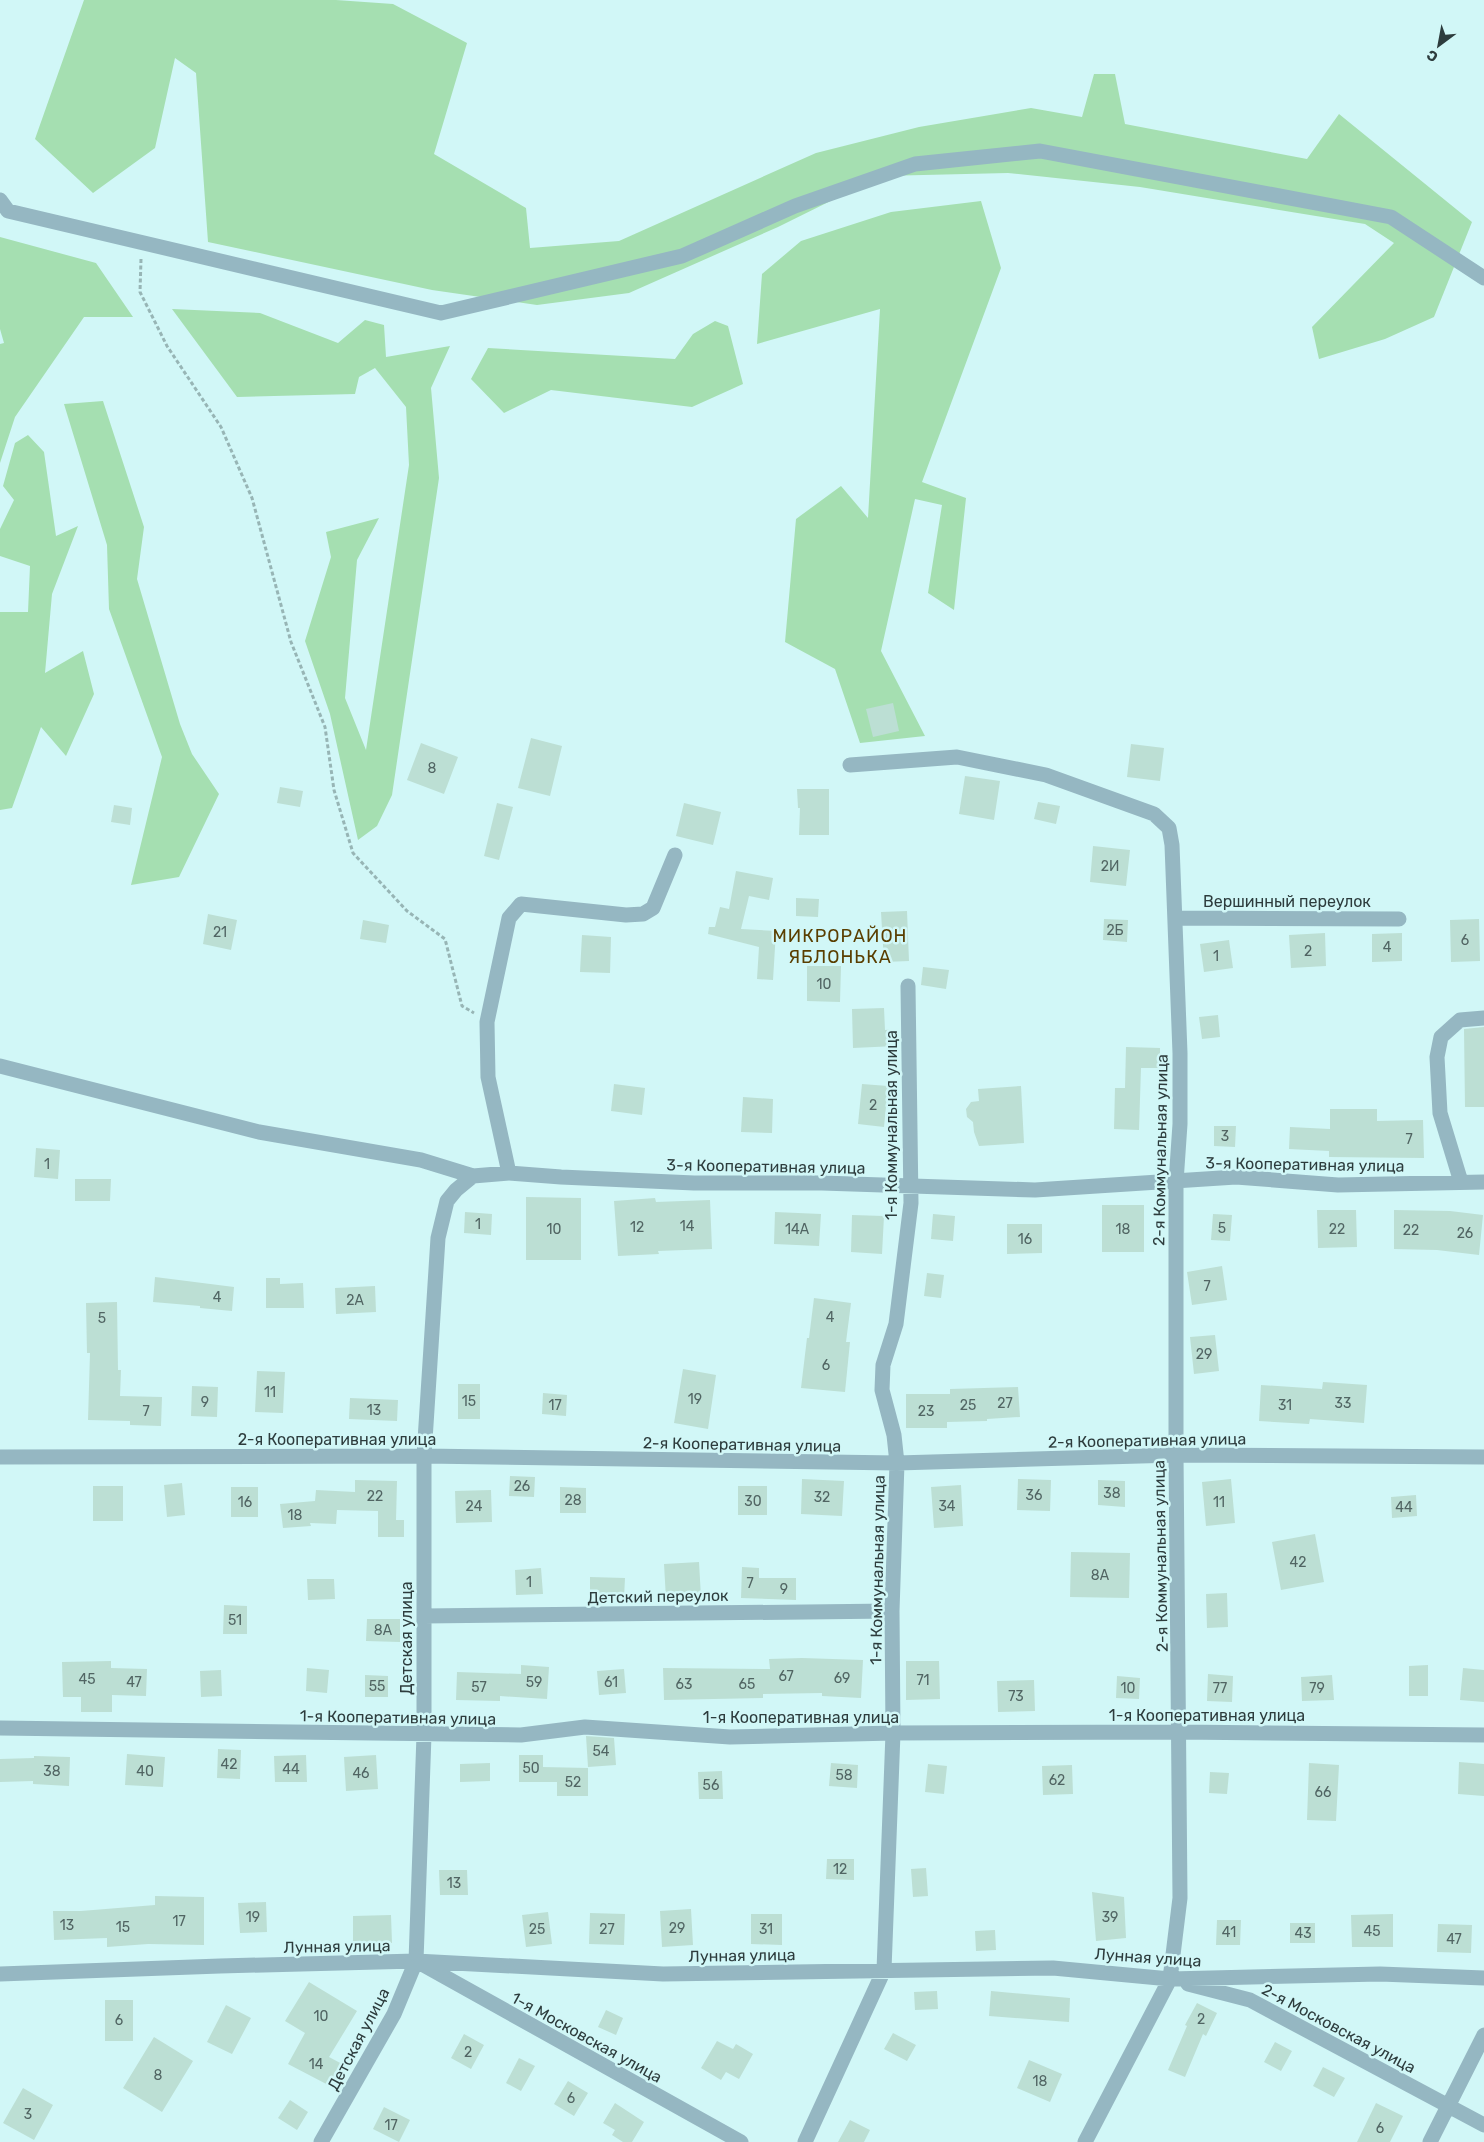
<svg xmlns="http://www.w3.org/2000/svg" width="1484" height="2142" font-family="Rubik,sans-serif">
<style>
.green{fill:#a5dfb1}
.building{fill:#bcdfd4}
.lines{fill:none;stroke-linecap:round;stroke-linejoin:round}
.path{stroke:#97b5b5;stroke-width:3;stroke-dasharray:4 2.5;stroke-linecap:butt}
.minor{stroke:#95b7c2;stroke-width:15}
.labels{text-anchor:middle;stroke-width:5;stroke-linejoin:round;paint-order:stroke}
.number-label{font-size:14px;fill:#516563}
.street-label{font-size:16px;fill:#2d3c3d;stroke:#d1f7f7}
.neighbourhood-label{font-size:18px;letter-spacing:1px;fill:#5a3e00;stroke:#d1f7f7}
</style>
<rect width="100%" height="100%" fill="#d1f7f7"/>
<path class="green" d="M84,0H336L393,4L467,43L434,154L526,208L530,248L619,241L816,153L919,127L1031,108L1082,117L1094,74H1115L1125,124L1307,159L1339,114L1472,222L1434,317L1385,339L1319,359L1312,327L1394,243L1365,224L1140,187L1008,173L881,176L778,227L629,293L537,305L432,290L208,242L196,73L175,58L155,148L93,193L35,139Z
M981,201L1001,268L922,482L966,498L954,610L928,593L942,505L915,499L881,651L925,736L860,743L835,669L785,642L796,519L841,486L868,518L880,309L757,344L762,274L801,241L891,212Z
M0,237L96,263L133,317H84L15,417L0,463V344L4,343L0,329Z
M172,309L260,313L338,343L365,320L384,325L386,357L450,346L431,388L439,478L392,795L377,826L358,840L330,714L305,641L331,557L326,532L379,518L357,560L345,698L366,750L409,465L406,407L375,368L359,377L355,394L237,397Z
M715,321L728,326L743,384L692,407L551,390L504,413L471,379L488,348L675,359L693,334Z
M103,401L144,527L137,579L180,724L192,754L219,794L179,877L131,885L162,757L109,609L107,545L64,404Z
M28,435L44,452L56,536L78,526L52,594L45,673L83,651L94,694L66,756L41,727L12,808L0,810V612H28L30,566L0,556V529L14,500L3,486L15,443Z"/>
<path class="building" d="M893,703L899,731L873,737L866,709Z
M531,738L562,746L550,796L518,788Z
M421,743L458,757L444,794L407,780Z
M1131,744L1164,748L1160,781L1127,777Z
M965,776L1000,781L994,820L959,814Z
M280,787L303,791L300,807L277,803Z
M797,789H829V835H799L800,808H798Z
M1038,802L1060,806L1056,824L1034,819Z
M497,803L513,807L499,860L484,856Z
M684,803L721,812L713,845L676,836Z
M114,805L132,808L130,825L111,822Z
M1093,846L1130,850L1126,886L1090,882Z
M736,871L773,878L769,900L749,896L741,929L776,931L773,980L757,979L759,947L708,934L709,927H715L720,907L729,909Z
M796,898L819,899L818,917L796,916Z
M907,911L909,961L884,962L881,912Z
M208,914L237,920L231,950L203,944Z
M1104,919L1128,920L1127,942L1103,940Z
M1479,919L1480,961L1451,962L1450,920Z
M363,920L389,925L386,943L360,939Z
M1325,933L1326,966L1291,968L1289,935Z
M1402,933V961L1372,962V934Z
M582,935L611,937L610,973L580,972Z
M1229,940L1233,968L1204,972L1200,944Z
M807,966H841L840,1002L807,1001Z
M923,967L949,970L946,989L921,985Z
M884,1008L885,1030L896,1029V1046L853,1048L852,1009Z
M1218,1015L1220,1037L1202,1039L1199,1017Z
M1484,1027V1107H1465L1464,1029Z
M1126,1047L1160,1048V1068H1141L1139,1130L1114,1129L1115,1088H1125Z
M614,1084L645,1088L642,1115L611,1111Z
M862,1084L888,1086L884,1127L858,1124Z
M1021,1086L1024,1143L979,1146L974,1132L973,1122L967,1117L966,1109L971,1102L979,1101L978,1089Z
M743,1097L773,1099L772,1133L741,1132Z
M1330,1109H1377V1121L1423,1120L1424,1158L1329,1157V1151L1289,1149L1290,1127L1330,1129Z
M1214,1126H1236L1235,1147L1214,1146Z
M36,1148L60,1150L58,1179L34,1177Z
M75,1179H111L110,1201H75Z
M526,1197L581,1198V1260H526Z
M655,1198L656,1202L710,1200L712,1249L658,1251L659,1254L618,1256L614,1201Z
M1102,1205H1144V1252H1102Z
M1317,1210H1356L1357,1247L1318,1248Z
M1394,1210L1450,1211L1483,1215L1479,1255L1437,1250L1394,1249Z
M465,1212L492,1214L491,1235L464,1233Z
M775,1212L821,1214L819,1246L774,1244Z
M933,1214L955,1216L953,1241L931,1239Z
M1213,1214L1232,1215L1230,1241L1211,1240Z
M852,1215L884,1216L882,1254L851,1252Z
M1007,1224H1042V1253L1007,1254Z
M1222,1266L1227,1300L1192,1305L1187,1272Z
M927,1273L944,1275L941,1298L924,1296Z
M155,1277L234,1287L232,1311L200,1308V1306L153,1302Z
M266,1278H280V1284L303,1283L304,1308H266Z
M375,1286L376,1312L336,1314L335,1288Z
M814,1298L851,1303L846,1342H850L845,1392L801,1388L807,1338H809Z
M117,1302L118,1370H121L120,1396L162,1397L161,1426L130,1425V1421L88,1420L90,1353H87L86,1303Z
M1215,1335L1219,1371L1194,1374L1190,1337Z
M683,1369L716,1375L708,1429L674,1423Z
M257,1371L285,1372L283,1413L255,1412Z
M1323,1382L1367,1385L1364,1423L1310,1419L1309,1424L1259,1421L1261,1385L1322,1389Z
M458,1384H480V1419H458Z
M192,1386L218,1387L217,1417L191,1416Z
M1018,1387L1020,1417L987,1419V1421L947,1422V1428H906V1394H950V1389Z
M543,1393L567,1395L566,1416L542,1414Z
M350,1398L398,1400L397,1421L349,1419Z
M510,1476L535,1477L534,1497L509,1496Z
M802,1479L844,1481L842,1516L801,1514Z
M1018,1479L1051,1480L1050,1511L1017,1510Z
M1231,1479L1235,1523L1206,1526L1202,1482Z
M355,1480L397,1481L396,1520H404V1537H378V1511L337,1510L336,1524L310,1523L311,1526L283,1528L280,1504L315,1501L316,1490L355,1492Z
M1098,1480L1125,1481V1507L1098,1505Z
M182,1483L185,1515L167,1517L164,1485Z
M961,1485L963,1526L934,1528L931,1487Z
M93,1486H123V1521H93Z
M738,1486H767V1515H738Z
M231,1487H258V1517H231Z
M560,1487L586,1488V1513H560Z
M491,1490L492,1522L456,1523L455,1491Z
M1416,1495L1417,1516L1392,1518L1391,1497Z
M1315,1534L1324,1582L1281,1590L1272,1542Z
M1071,1552L1130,1553L1129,1598L1070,1597Z
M699,1562L701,1597L666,1599L664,1564Z
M742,1567L759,1568V1578H796V1600L741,1598Z
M541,1568L543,1594L516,1595L515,1570Z
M590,1577L625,1578L624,1598H590Z
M307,1579H334L335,1599L308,1600Z
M1227,1593L1228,1627L1207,1628L1206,1594Z
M224,1605L247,1606V1634H223Z
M367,1619H400V1642L366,1641Z
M802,1658L863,1660L861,1698L822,1696V1693L763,1694V1698L664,1700L663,1668L770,1669L769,1659Z
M111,1661V1668L147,1669L146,1696L112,1695V1712H81V1697H63L62,1662Z
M906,1661H939L940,1699L906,1700Z
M521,1665L549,1667L547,1699L500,1696V1701L456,1700L457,1672L521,1674Z
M1428,1665V1696H1409V1666Z
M307,1668L329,1670L327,1693L306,1691Z
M1463,1668L1484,1670V1702L1460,1700Z
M624,1669L626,1693L599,1695L597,1671Z
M221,1670L222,1696L201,1697L200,1671Z
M1208,1674L1233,1676L1232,1702L1207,1701Z
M365,1675L388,1676V1697H365Z
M1332,1675L1334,1700L1302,1701L1301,1677Z
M1117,1676L1140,1678L1139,1699L1116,1698Z
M1034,1680L1035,1711L998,1712L997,1681Z
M586,1736L614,1738L616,1765L588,1767Z
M218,1749L241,1750L240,1779L217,1778Z
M127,1754L165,1757L163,1787L125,1785Z
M306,1755L307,1782H275L274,1756Z
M376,1755L378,1789L346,1791L344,1757Z
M519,1755H543V1767L588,1768V1796H557V1782H519Z
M34,1756L70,1757L69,1786L33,1784V1781L0,1782V1759L34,1758Z
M1459,1762L1484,1764V1796L1458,1794Z
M490,1763V1781L460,1782V1764Z
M831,1763L858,1765L857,1788L829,1786Z
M1309,1763L1339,1765L1336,1821L1307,1820Z
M928,1764L947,1766L944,1794L925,1792Z
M1072,1765L1073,1794L1043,1795L1042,1766Z
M722,1771L723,1799H699L698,1772Z
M1210,1772L1229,1773L1227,1794L1209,1793Z
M827,1859H854V1880L826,1879Z
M926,1868L928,1896L913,1897L911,1869Z
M439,1870H467L468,1895H440Z
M1092,1892L1124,1897L1126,1938L1096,1941Z
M155,1896L204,1897V1945L148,1944L107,1947V1938L54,1940L53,1911H81L155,1905Z
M266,1902L267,1932L240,1933L238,1903Z
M691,1909L693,1945L662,1947L660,1911Z
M548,1912L552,1944L526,1947L522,1915Z
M590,1913L625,1914L624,1945L589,1944Z
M751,1914H782V1945L751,1944Z
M1393,1914V1947H1352L1351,1915Z
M391,1915L392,1943H353V1916Z
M1217,1920H1241L1240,1945H1216Z
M1290,1923H1315V1943H1290Z
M1438,1924L1472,1925L1471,1953L1437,1952Z
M995,1930L996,1950L976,1951L975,1931Z
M309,1982L357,2011L329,2057L344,2065L332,2087L288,2064L305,2033L285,2021Z
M937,1991L938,2009L915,2010L914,1992Z
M991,1991L1070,1998L1069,2022L989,2016Z
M105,2000H133V2041H105Z
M1197,2003L1217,2013L1206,2036L1203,2034L1185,2077L1168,2070L1187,2026L1185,2025Z
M226,2005L251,2018L232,2054L207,2042Z
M606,2010L623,2018L616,2035L598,2027Z
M893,2033L916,2045L907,2061L884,2049Z
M464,2034L484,2045L471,2069L451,2058Z
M154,2037L193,2061L162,2112L123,2088Z
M717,2041L733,2049L736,2044L753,2054L739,2079L726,2072L721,2080L701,2068Z
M1275,2042L1292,2051L1281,2071L1264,2062Z
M519,2058L535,2066L521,2091L506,2083Z
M1029,2060L1062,2074L1050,2102L1017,2088Z
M1323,2067L1345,2078L1334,2097L1313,2086Z
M568,2081L588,2093L574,2116L554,2104Z
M23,2088L53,2105L34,2140L3,2123Z
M290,2100L308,2112L297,2130L278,2118Z
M615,2103L644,2122L632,2142H623L612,2135L615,2130L603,2123Z
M1376,2103L1403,2116L1390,2142H1357Z
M384,2107L410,2120L399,2142L373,2129Z
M850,2120L870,2130L864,2142H838Z"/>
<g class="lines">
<path class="path" d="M141,259L140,292L167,346L221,427L252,498L291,642L325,727L334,790L353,853L407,911L445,939L462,1006L474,1013"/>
<path class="minor" d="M0,200L8,211L441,313L682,256L795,206L915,164L1040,151L1391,217L1484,278
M850,765L957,757L1046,775L1154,814L1169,828L1172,845L1180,1053V1124L1176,1182V1455L1180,1898L1170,1979L1085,2142
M1175,918L1399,919
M0,1066L259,1132L421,1160L473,1176
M509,1173L488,1077L487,1022L509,918L521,904L626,915L643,914L653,908L675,855
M1461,1182L1440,1113L1437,1057L1441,1037L1460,1020L1484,1018
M0,1457L424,1456L897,1463L1176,1455L1484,1457
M424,1616L892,1611
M0,1728L521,1735L585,1727L730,1737L893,1733L1179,1732L1484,1735
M420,1963L741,2142
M0,1974L220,1966L416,1961L663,1974L1053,1968L1170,1979L1380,1974L1484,1978
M1188,1984L1250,2000L1484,2125
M321,2142L394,2014L416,1961L424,1735V1456L438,1238L447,1201L456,1190L473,1176L509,1173L561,1177L694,1183H822L1035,1190L1236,1177L1338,1185L1484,1182
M805,2142L884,1970L893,1733L892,1611L897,1463L894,1435L882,1390L883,1365L896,1324L911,1203L908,986
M1430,2142L1484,2035"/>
</g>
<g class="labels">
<g class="number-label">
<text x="432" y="773">8</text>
<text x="1110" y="871">2И</text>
<text x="1115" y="935">2Б</text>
<text x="220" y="937">21</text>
<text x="1465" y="945">6</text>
<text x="1387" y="952">4</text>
<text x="1308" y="956">2</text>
<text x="1216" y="961">1</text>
<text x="824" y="989">10</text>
<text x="873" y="1110">2</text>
<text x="1225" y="1141">3</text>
<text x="1409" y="1144">7</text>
<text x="47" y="1169">1</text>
<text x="478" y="1229">1</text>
<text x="687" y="1231">14</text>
<text x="637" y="1232">12</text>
<text x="1222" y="1233">5</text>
<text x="554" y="1234">10</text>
<text x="797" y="1234">14А</text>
<text x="1123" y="1234">18</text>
<text x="1337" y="1234">22</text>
<text x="1411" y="1235">22</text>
<text x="1465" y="1238">26</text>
<text x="1025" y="1244">16</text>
<text x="1207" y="1291">7</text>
<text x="217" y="1302">4</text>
<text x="355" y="1305">2А</text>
<text x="830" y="1322">4</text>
<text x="102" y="1323">5</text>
<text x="1204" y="1359">29</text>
<text x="826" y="1370">6</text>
<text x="270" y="1397">11</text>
<text x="695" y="1404">19</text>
<text x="469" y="1406">15</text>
<text x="205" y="1407">9</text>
<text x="1005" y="1408">27</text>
<text x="1343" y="1408">33</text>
<text x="555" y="1410">17</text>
<text x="968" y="1410">25</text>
<text x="1285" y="1410">31</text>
<text x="374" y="1415">13</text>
<text x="146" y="1416">7</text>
<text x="926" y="1416">23</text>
<text x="522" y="1491">26</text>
<text x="1112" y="1498">38</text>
<text x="1034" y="1500">36</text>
<text x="375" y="1501">22</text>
<text x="822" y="1502">32</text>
<text x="573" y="1505">28</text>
<text x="753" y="1506">30</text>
<text x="245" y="1507">16</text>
<text x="1219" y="1507">11</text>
<text x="474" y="1511">24</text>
<text x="947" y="1511">34</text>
<text x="1404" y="1512">44</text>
<text x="295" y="1520">18</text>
<text x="1298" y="1567">42</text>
<text x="1100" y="1580">8А</text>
<text x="529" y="1587">1</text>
<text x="750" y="1588">7</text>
<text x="784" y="1594">9</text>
<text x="235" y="1625">51</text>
<text x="383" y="1635">8А</text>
<text x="786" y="1681">67</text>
<text x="842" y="1683">69</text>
<text x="87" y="1684">45</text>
<text x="923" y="1685">71</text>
<text x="134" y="1687">47</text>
<text x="534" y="1687">59</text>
<text x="611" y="1687">61</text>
<text x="684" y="1689">63</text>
<text x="747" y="1689">65</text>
<text x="377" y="1691">55</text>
<text x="479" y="1692">57</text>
<text x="1128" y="1693">10</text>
<text x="1220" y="1693">77</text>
<text x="1317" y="1693">79</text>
<text x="1016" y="1701">73</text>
<text x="601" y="1756">54</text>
<text x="229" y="1769">42</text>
<text x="531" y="1773">50</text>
<text x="291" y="1774">44</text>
<text x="52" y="1776">38</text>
<text x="145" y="1776">40</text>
<text x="361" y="1778">46</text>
<text x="844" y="1780">58</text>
<text x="1057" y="1785">62</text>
<text x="573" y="1787">52</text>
<text x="711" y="1790">56</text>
<text x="1323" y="1797">66</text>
<text x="840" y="1874">12</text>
<text x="454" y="1888">13</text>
<text x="253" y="1922">19</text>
<text x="1110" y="1922">39</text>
<text x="179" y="1926">17</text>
<text x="67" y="1930">13</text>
<text x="123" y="1932">15</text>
<text x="677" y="1933">29</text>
<text x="537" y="1934">25</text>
<text x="607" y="1934">27</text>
<text x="766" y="1934">31</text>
<text x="1372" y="1936">45</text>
<text x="1229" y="1937">41</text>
<text x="1303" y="1938">43</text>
<text x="1454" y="1944">47</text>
<text x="321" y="2021">10</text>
<text x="1201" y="2024">2</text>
<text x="119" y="2025">6</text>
<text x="468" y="2057">2</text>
<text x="316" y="2069">14</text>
<text x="158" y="2080">8</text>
<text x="1040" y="2086">18</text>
<text x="571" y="2103">6</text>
<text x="28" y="2119">3</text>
<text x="391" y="2130">17</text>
<text x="1380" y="2133">6</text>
</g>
<g class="street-label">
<text x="1287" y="907">Вершинный переулок</text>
<text transform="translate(891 1125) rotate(-90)" y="6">1-я Коммунальная улица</text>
<text transform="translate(1160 1150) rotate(-89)" y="6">2-я Коммунальная улица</text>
<text transform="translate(1305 1164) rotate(1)" y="6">3-я Кооперативная улица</text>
<text transform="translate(766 1166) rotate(1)" y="6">3-я Кооперативная улица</text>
<text x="337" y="1445">2-я Кооперативная улица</text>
<text transform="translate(1147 1440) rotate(-1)" y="6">2-я Кооперативная улица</text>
<text transform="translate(742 1444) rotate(1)" y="6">2-я Кооперативная улица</text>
<text transform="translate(1160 1556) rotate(-91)" y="6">2-я Коммунальная улица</text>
<text transform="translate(877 1570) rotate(-89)" y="6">1-я Коммунальная улица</text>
<text transform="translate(658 1596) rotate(-1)" y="6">Детский переулок</text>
<text transform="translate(406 1638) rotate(-90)" y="6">Детская улица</text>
<text x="1207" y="1721">1-я Кооперативная улица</text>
<text transform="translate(398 1717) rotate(1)" y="6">1-я Кооперативная улица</text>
<text x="801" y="1723">1-я Кооперативная улица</text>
<text transform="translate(337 1946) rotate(-1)" y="6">Лунная улица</text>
<text transform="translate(742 1955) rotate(-1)" y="6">Лунная улица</text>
<text transform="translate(1148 1957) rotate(4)" y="6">Лунная улица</text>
<text transform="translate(1339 2028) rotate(28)" y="6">2-я Московская улица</text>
<text transform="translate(587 2037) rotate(29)" y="6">1-я Московская улица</text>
<text transform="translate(358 2039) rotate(-62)" y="6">Детская улица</text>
</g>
<g class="neighbourhood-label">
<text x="840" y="942">МИКРОРАЙОН<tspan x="840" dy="21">ЯБЛОНЬКА</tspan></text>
</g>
</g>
<g transform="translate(1439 45) rotate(212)" stroke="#d1f7f7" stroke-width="4" paint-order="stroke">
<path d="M0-4L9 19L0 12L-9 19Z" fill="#2d3c3d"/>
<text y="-8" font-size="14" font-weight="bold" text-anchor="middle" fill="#2d3c3d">С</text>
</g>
</svg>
